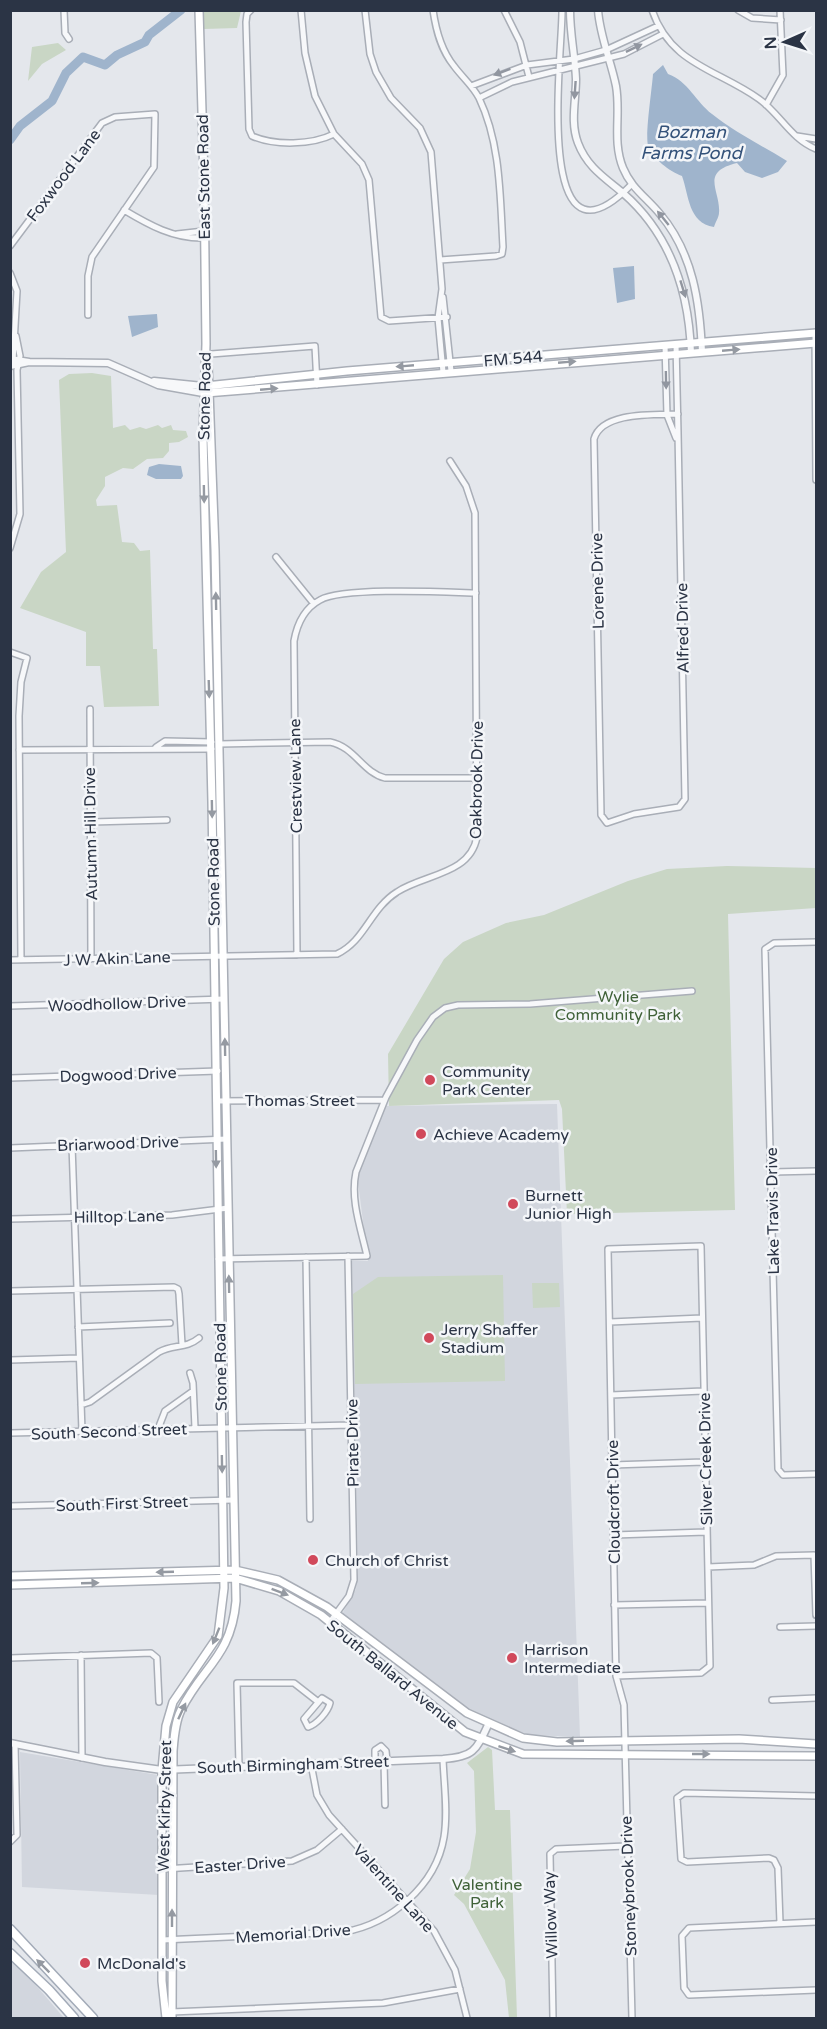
<svg xmlns="http://www.w3.org/2000/svg" width="827" height="2029" font-family="'Varela Round',sans-serif">
<style>
.built{fill:#d2d6de}
.green{fill:#c9d6c5}
.water{fill:#9fb4cc}
.lines{fill:none;stroke-linecap:round;stroke-linejoin:round}
.river{stroke:#9fb4cc;stroke-width:9}
.minor-casing{stroke:#a9aeb7;stroke-width:8}
.tertiary-casing{stroke:#a9aeb7;stroke-width:9}
.secondary-casing{stroke:#a9aeb7;stroke-width:10}
.primary-casing{stroke:#a3abb8;stroke-width:11}
.minor{stroke:#f7f8fa;stroke-width:5}
.tertiary{stroke:#f7f8fa;stroke-width:6}
.secondary{stroke:#fff;stroke-width:7}
.primary{stroke:#fff;stroke-width:8}
.oneway{fill:#9196a0}
.oneway2{fill:#959aa2}
.poi-dot{fill:#d1495b;stroke:#f4f6f9;stroke-width:2}
.labels{text-anchor:middle;stroke-width:5;stroke-linejoin:round;paint-order:stroke}
.street-label{font-size:16px;fill:#2b3445;stroke:#f4f6f9}
.park-label{font-size:16px;fill:#3f6138;stroke:#f4f6f9}
.poi-label{font-size:16px;fill:#2b3445;stroke:#f4f6f9;text-anchor:start}
.water-label{font-size:18px;font-style:italic;fill:#34527a;stroke:#f4f6f9}
</style>
<rect width="100%" height="100%" fill="#e4e7ec"/>
<path class="built" d="M557,1104L580,1737L530,1735L482,1718L461,1706L342,1614L356,1589L358,1571L352,1261H368L357,1174L384,1106Z
M20,1752L158,1775L159,1895L22,1887Z
M11,1956L64,2018H11Z"/>
<path class="green" d="M204,11V10L241,11L237,28L204,29Z
M58,43L66,50L42,64L28,81L32,47Z
M92,373L111,376L113,428L125,425L130,430L140,427L146,429L158,425L162,428L171,425L173,430L186,431L188,437L179,442L169,443V451L163,458L147,459L133,469L123,468L105,477V486L96,500L97,506L117,505L122,542L134,543L140,551L150,550L153,649H157L159,706L104,707L100,666H86V632L20,608L41,572L66,552L59,380L69,374Z
M727,866L816,868V908L728,914L735,1210L567,1214L562,1109L559,1100L389,1106L388,1054L444,959L463,942L506,923L544,915L628,881L667,869Z
M503,1275L505,1381L355,1384L353,1294L378,1277Z
M559,1283L560,1307L533,1308L532,1283Z
M488,1747L492,1750L495,1810H510L517,2018H509L505,1980L464,1904L454,1895L470,1869L476,1832L474,1771L467,1763Z"/>
<path class="water" d="M663,65L668,74C688,81 696,102 712,114C734,132 763,146 787,161L778,172L762,178L745,172L737,163C699,172 721,191 719,213C719,217 715,223 714,227C688,223 689,195 682,176C669,171 653,159 648,145C645,134 652,89 653,74Z
M634,266L635,299L617,303L613,268Z
M157,314L158,327L132,337L128,316Z
M159,464L181,466L183,476L181,479H156L147,475L149,467Z"/>
<g class="lines">
<path class="river" d="M10,140L20,126L52,101L66,73L83,57L105,65L117,55L145,42L149,35L181,10"/>
<g class="minor-casing">
<path id="minor" d="M64,10L65,33L69,39
M251,10L247,14L246,22L249,129L252,136C275,146 312,145 334,134
M301,10L305,53L315,96L334,134L362,164L369,180L381,317L389,321L447,317
M365,10L370,54L376,72L391,98L420,128L431,152L442,289L438,318L443,372
M433,10C436,31 441,50 454,66C462,77 473,86 479,98C501,144 500,197 503,247L502,254L496,256L440,260
M504,10L520,42L529,77
M562,10C563,48 531,287 631,185
M652,10C671,65 717,69 759,99C780,114 791,139 816,149
M738,10L752,18L781,20
M471,86L527,65L574,59L606,50L658,26
M479,98L512,82L624,54L663,34
M766,105L783,75L780,10
M797,136L816,139
M124,210C149,225 174,239 204,238
M177,234L204,231
M10,246L102,123L115,117L155,114L154,167L92,257L88,276V315
M10,273L17,291L13,361
M443,297L451,371
M815,333L816,480
M676,344L678,433L685,799L679,807L634,814L607,823L601,815L594,439C602,411 656,415 678,414
M665,345L667,415L676,438
M211,354L315,346L317,385
M10,548L20,514L17,370L20,356L16,336
M276,557L314,604
M10,652L27,658L21,682L19,716L21,960
M90,709L91,959
M219,744L330,742C355,747 362,772 385,778H477
M156,747L165,741L212,742
M19,750L212,749
M91,822L167,820
M816,942L774,943L765,949L778,1469L783,1475L816,1474
M297,955L294,641C297,624 305,608 320,600C343,587 444,592 476,593
M10,960L337,954C365,941 370,909 397,892C424,874 470,875 477,837L475,513L466,486L450,461
M10,1006L224,999
M10,1078L218,1071
M216,1101L384,1100
M72,1145L82,1431
M10,1148L227,1139
M772,1172L816,1171
M10,1219L172,1215L228,1208
M306,1257L310,1519
M218,1259L367,1256C361,1229 350,1200 356,1172L386,1097L417,1040L433,1017L445,1008L458,1005L530,1004L692,991
M10,1291L174,1287L178,1289L179,1294L182,1345
M610,1322L702,1318
M78,1327L170,1323
M10,1360L79,1358
M190,1373L193,1383L195,1428
M611,1395L703,1391
M81,1405L90,1402L159,1352C173,1344 186,1349 199,1338
M158,1429L165,1411L193,1391
M10,1433L351,1425
M612,1465L704,1462
M10,1506L233,1500
M614,1535L706,1532
M708,1567L754,1565L776,1556L814,1555L816,1615
M614,1605L708,1603
M330,1622L349,1596L354,1580L348,1256
M780,1627L816,1626
M81,1655L82,1758
M10,1658L151,1653L157,1658L159,1702
M616,1676L701,1673L710,1666L701,1246L608,1249L616,1676L624,1705L632,2018
M322,1698L330,1703C328,1712 316,1725 308,1727L304,1719Z
M772,1700L816,1698
M384,1761L385,1805
M375,1762V1750L381,1746L386,1751L387,1761
M311,1764L317,1795L329,1815L434,1931L455,1970L467,2018
M239,1766L237,1683H294L317,1701
M10,1842L17,1835L15,1744
M164,1869L292,1861L317,1850L342,1829
M816,1922L689,1928L682,1936L684,1988L689,1995L816,1990
M780,1923L778,1868L774,1860L769,1858L687,1862L681,1859L677,1798L684,1793L816,1796
M162,1940L344,1932C390,1924 436,1886 444,1837C448,1812 444,1785 443,1759
M171,2012L383,2003L460,1989
M553,2018L550,1854L556,1849L626,1846"/>
</g>
<g class="tertiary-casing">
<path id="tertiary" d="M570,10C570,34 575,56 576,79C576,101 570,122 578,143C587,167 605,178 623,193C671,235 689,291 691,353
M598,10C600,37 611,61 616,86C621,114 612,141 623,168C631,188 647,198 660,214C693,253 700,303 702,352
M10,359L29,362
M10,366L29,362L108,363L158,385L203,393
M154,381L203,386
M10,1743L105,1762L162,1770L443,1759C473,1757 476,1751 488,1725"/>
</g>
<g class="secondary-casing">
<path id="secondary" d="M206,386L347,371L816,333
M206,393L816,343
M10,1576L235,1570L278,1580L327,1607L467,1713L523,1738L557,1742L739,1739L816,1744
M10,1585L235,1578L279,1591L321,1615L465,1732L523,1754L816,1756
M166,2018L162,1981V1770L166,1726L173,1702L218,1636L224,1588L212,802L203,436L206,344L204,179L199,10
M172,2018L173,1751C174,1738 175,1722 181,1710C203,1666 231,1657 236,1601L215,550L208,365"/>
</g>
<g class="primary-casing">
<path id="primary" d="M10,1929L93,2018
M10,1953L49,1990L74,2018"/>
</g>
<use href="#minor" class="minor"/>
<use href="#tertiary" class="tertiary"/>
<use href="#secondary" class="secondary"/>
<use href="#primary" class="primary"/>
</g>
<defs><path id="oneway-solid" d="M-6-.8H1V-3.2L6.5 0L1 3.2V.8H-6Z" transform="scale(1.5)"/></defs>
<g class="oneway">
<use href="#oneway-solid" transform="translate(634 48) rotate(-26)"/>
<use href="#oneway-solid" transform="translate(502 72) rotate(159)"/>
<use href="#oneway-solid" transform="translate(575 90) rotate(94)"/>
<use href="#oneway-solid" transform="translate(663 218) rotate(-129)"/>
<use href="#oneway-solid" transform="translate(683 289) rotate(73)"/>
<use href="#oneway-solid" transform="translate(666 380) rotate(89)"/>
</g>
<g class="oneway2">
<use href="#oneway-solid" transform="translate(731 350) rotate(-5)"/>
<use href="#oneway-solid" transform="translate(567 362) rotate(-5)"/>
<use href="#oneway-solid" transform="translate(405 366) rotate(175)"/>
<use href="#oneway-solid" transform="translate(269 389) rotate(-5)"/>
<use href="#oneway-solid" transform="translate(204 494) rotate(89)"/>
<use href="#oneway-solid" transform="translate(216 601) rotate(-91)"/>
<use href="#oneway-solid" transform="translate(209 689) rotate(88)"/>
<use href="#oneway-solid" transform="translate(212 809) rotate(89)"/>
<use href="#oneway-solid" transform="translate(225 1047) rotate(-91)"/>
<use href="#oneway-solid" transform="translate(216 1159) rotate(89)"/>
<use href="#oneway-solid" transform="translate(229 1284) rotate(-91)"/>
<use href="#oneway-solid" transform="translate(222 1464) rotate(89)"/>
<use href="#oneway-solid" transform="translate(165 1572) rotate(178)"/>
<use href="#oneway-solid" transform="translate(90 1583) rotate(-2)"/>
<use href="#oneway-solid" transform="translate(280 1592) rotate(21)"/>
<use href="#oneway-solid" transform="translate(216 1636) rotate(112)"/>
<use href="#oneway-solid" transform="translate(182 1711) rotate(-65)"/>
<use href="#oneway-solid" transform="translate(575 1741) rotate(178)"/>
<use href="#oneway-solid" transform="translate(507 1749) rotate(18)"/>
<use href="#oneway-solid" transform="translate(701 1754)"/>
<use href="#oneway-solid" transform="translate(172 1918) rotate(-90)"/>
<use href="#oneway-solid" transform="translate(43 1966) rotate(-135)"/>
</g>
<g class="poi-dot">
<circle cx="430" cy="1080" r="6"/>
<circle cx="421" cy="1134" r="6"/>
<circle cx="513" cy="1204" r="6"/>
<circle cx="429" cy="1338" r="6"/>
<circle cx="313" cy="1560" r="6"/>
<circle cx="512" cy="1658" r="6"/>
<circle cx="85" cy="1963" r="6"/>
</g>
<g class="labels">
<g class="street-label">
<text transform="translate(63 175) rotate(-53)" y="6">Foxwood Lane</text>
<text transform="translate(203 177) rotate(-91)" y="6">East Stone Road</text>
<text transform="translate(513 358) rotate(-5)" y="6">FM 544</text>
<text transform="translate(204 396) rotate(-89)" y="6">Stone Road</text>
<text transform="translate(597 581) rotate(-91)" y="6">Lorene Drive</text>
<text transform="translate(682 628) rotate(-91)" y="6">Alfred Drive</text>
<text transform="translate(295 776) rotate(-91)" y="6">Crestview Lane</text>
<text transform="translate(476 780) rotate(-89)" y="6">Oakbrook Drive</text>
<text transform="translate(90 834) rotate(-91)" y="6">Autumn Hill Drive</text>
<text transform="translate(213 882) rotate(-91)" y="6">Stone Road</text>
<text transform="translate(117 958) rotate(-2)" y="6">J W Akin Lane</text>
<text transform="translate(117 1003) rotate(-2)" y="6">Woodhollow Drive</text>
<text transform="translate(118 1074) rotate(-2)" y="6">Dogwood Drive</text>
<text x="300" y="1106">Thomas Street</text>
<text transform="translate(118 1143) rotate(-2)" y="6">Briarwood Drive</text>
<text transform="translate(772 1211) rotate(-91)" y="6">Lake Travis Drive</text>
<text transform="translate(119 1216) rotate(-1)" y="6">Hilltop Lane</text>
<text transform="translate(220 1367) rotate(-91)" y="6">Stone Road</text>
<text transform="translate(109 1431) rotate(-2)" y="6">South Second Street</text>
<text transform="translate(352 1443) rotate(-91)" y="6">Pirate Drive</text>
<text transform="translate(705 1459) rotate(-91)" y="6">Silver Creek Drive</text>
<text transform="translate(613 1502) rotate(-91)" y="6">Cloudcroft Drive</text>
<text transform="translate(122 1503) rotate(-2)" y="6">South First Street</text>
<text transform="translate(393 1674) rotate(39)" y="6">South Ballard Avenue</text>
<text transform="translate(293 1764) rotate(-2)" y="6">South Birmingham Street</text>
<text transform="translate(164 1806) rotate(-89)" y="6">West Kirby Street</text>
<text transform="translate(240 1864) rotate(-4)" y="6">Easter Drive</text>
<text transform="translate(628 1886) rotate(-92)" y="6">Stoneybrook Drive</text>
<text transform="translate(394 1888) rotate(48)" y="6">Valentine Lane</text>
<text transform="translate(550 1915) rotate(-92)" y="6">Willow Way</text>
<text transform="translate(293 1933) rotate(-4)" y="6">Memorial Drive</text>
</g>
<g class="park-label">
<text x="618" y="1002">Wylie<tspan x="618" dy="18">Community Park</tspan></text>
<text x="487" y="1890">Valentine<tspan x="487" dy="18">Park</tspan></text>
</g>
<g class="poi-label">
<text x="442" y="1077">Community<tspan x="442" dy="18">Park Center</tspan></text>
<text x="433" y="1140">Achieve Academy</text>
<text x="525" y="1201">Burnett<tspan x="525" dy="18">Junior High</tspan></text>
<text x="441" y="1335">Jerry Shaffer<tspan x="441" dy="18">Stadium</tspan></text>
<text x="325" y="1566">Church of Christ</text>
<text x="524" y="1655">Harrison<tspan x="524" dy="18">Intermediate</tspan></text>
<text x="97" y="1969">McDonald's</text>
</g>
<g class="water-label">
<text x="691" y="138">Bozman<tspan x="691" dy="21">Farms Pond</tspan></text>
</g>
</g>
<rect width="827" height="2029" fill="none" stroke="#2b3445" stroke-width="24"/>
<g transform="translate(785 42) rotate(267)" stroke="#f4f6f9" stroke-width="4.5" paint-order="stroke">
<path d="M0-4.5L10 22L0 15L-10 22Z" fill="#2b3445"/>
<text y="-9" font-size="16" font-weight="bold" text-anchor="middle" fill="#2b3445">N</text>
</g>
</svg>
